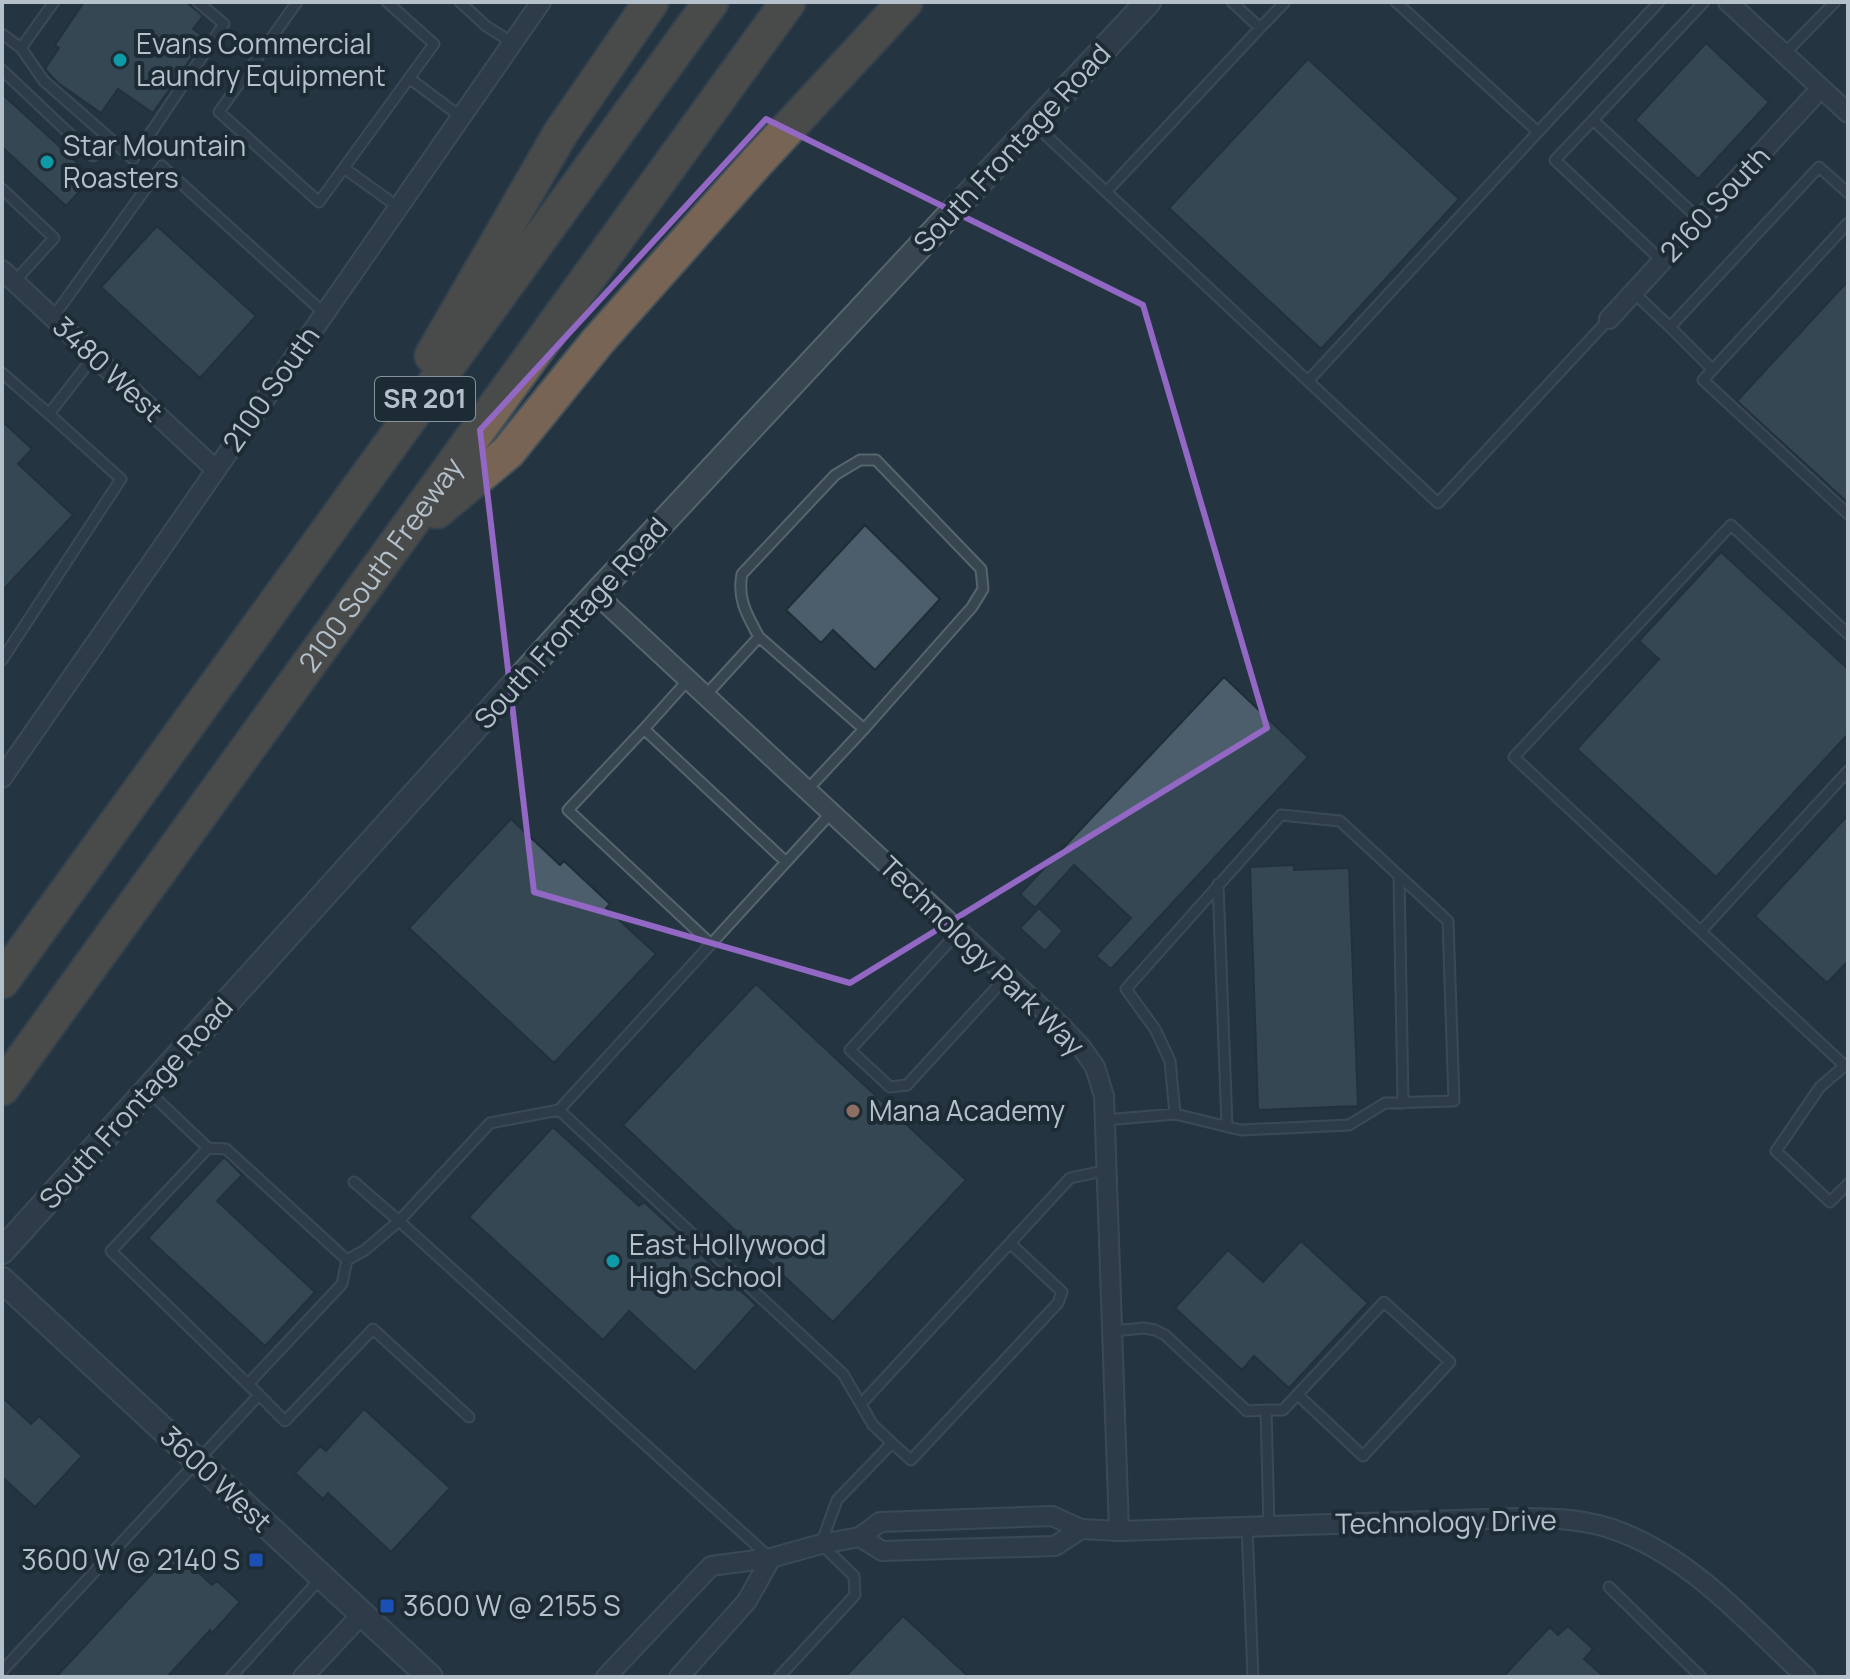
<svg xmlns="http://www.w3.org/2000/svg" width="1850" height="1679" font-family="Manrope,sans-serif">
<style>
.building{fill:#4c5e6c;stroke:#1f2d37;stroke-width:2}
.lines{fill:none;stroke-linecap:round;stroke-linejoin:round}
.service-casing{stroke:#56646e;stroke-width:13}
.minor-casing{stroke:#56646e;stroke-width:22}
.tertiary-casing{stroke:#56646e;stroke-width:28}
.motorway-casing{stroke:#43515b;stroke-width:38}
.service{stroke:#384650;stroke-width:9}
.minor{stroke:#384650;stroke-width:18}
.tertiary{stroke:#384650;stroke-width:24}
.motorway{stroke:#776454;stroke-width:34}
.marked{fill:none;stroke:#9268c4;stroke-width:6;stroke-linejoin:round}
.culture-dot{fill:#0f9aa8;stroke:#1d2b35;stroke-width:3}
.education-dot{fill:#8d6e63;stroke:#1d2b35;stroke-width:3}
.transit-dot{fill:#1a4fb4;stroke:#1d2b35;stroke-width:3}
.labels{text-anchor:middle;stroke-width:8;stroke-linejoin:round;paint-order:stroke}
.shield{fill:#1d2b35;stroke:#87949e;stroke-width:2}
.shield-label{font-size:26px;font-weight:bold;fill:#b4c1cb}
.poi-label{font-size:28px;fill:#b4c1cb;stroke:#1d2b35;text-anchor:start}
.street-label{font-size:28px;fill:#b4c1cb;stroke:#1d2b35}
</style>
<rect width="100%" height="100%" fill="#243541"/>
<path class="building" d="M84,2H186L203,16L193,29L205,38L153,113L118,89L101,113L58,83L45,69L59,48L55,45Z
M1706,43L1769,102L1698,179L1635,120Z
M1308,59L1459,199L1321,349L1169,208Z
M2,94L93,177L66,206L2,147Z
M157,226L256,316L200,378L101,287Z
M1848,281V503L1737,401Z
M2,421L32,449L18,464L73,515L2,591Z
M865,525L940,599L875,670L833,630L821,643L786,610Z
M1721,552L1848,669V734L1716,877L1577,749L1659,659L1639,641Z
M1224,677L1308,757L1111,969L1096,956L1131,918L1074,865L1035,908L1020,894Z
M1848,815V961L1827,983L1755,916Z
M511,819L560,865L564,861L610,904L606,908L656,954L554,1063L409,928Z
M1294,865V870L1349,868L1358,1106L1258,1110L1250,867Z
M1039,908L1063,931L1045,951L1020,928Z
M756,984L966,1180L833,1322L623,1125Z
M553,1127L639,1206L644,1202L756,1305L695,1372L629,1311L603,1340L469,1217Z
M224,1157L242,1175L217,1201L315,1292L265,1346L148,1238Z
M1301,1241L1368,1303L1289,1388L1254,1356L1242,1370L1175,1308L1228,1250L1263,1282Z
M2,1397L31,1424L39,1416L82,1456L35,1507L2,1477Z
M364,1409L450,1488L391,1552L328,1493L323,1499L295,1473L320,1446L326,1451Z
M174,1550L212,1585L217,1581L240,1602L212,1633L210,1630L167,1677H56Z
M903,1616L969,1677H845Z
M1568,1626L1593,1649L1584,1659L1604,1677H1503L1550,1627L1558,1635Z"/>
<g class="lines">
<g class="service-casing">
<path id="service" d="M297,2L219,112L319,202L434,44L387,2
M460,2L486,26L513,43
M1232,2L1260,28L1285,2
M1396,2L1538,132L1659,2
M2,34L21,48L44,81L133,159L224,24L198,2
M21,48L54,2
M1784,54L1835,2
M2,70L93,156
M409,78L461,117
M1593,120L1555,160L1662,261
M1036,126L1438,503L1609,319
M344,168L398,207
M2,189L54,238L15,281
M1106,192L1260,28
M1700,220L1593,120L1704,2
M1848,223L1703,380L1848,514
M1633,292L1670,327
M53,317L162,166L324,313
M1712,369L1670,327L1819,167L1848,193
M2,373L49,414L94,356
M1308,381L1538,132
M759,637C747,615 737,599 742,574L835,475L860,460H876L981,569L983,589L972,607L864,729
M2,660L121,479L49,414
M688,680L644,729L786,862
M705,696L759,637L864,729L807,790
M644,729L568,810L711,944
M1399,876L1403,1103
M1218,884L1227,1126
M959,931L850,1050L890,1087L907,1085L1007,976
M1701,931L1848,771
M1848,1063L1820,1087L1776,1151L1830,1202L1848,1184
M1845,1066L1514,757L1731,525L1848,634
M559,1110L843,1374L873,1425L892,1443L837,1500L821,1544L854,1576L855,1595L779,1677
M1105,1120L1175,1114L1241,1130L1349,1125L1385,1103L1454,1101L1448,921L1340,821L1281,815L1126,989L1155,1029L1170,1061L1175,1114
M208,1148L226,1149L347,1260L365,1250L399,1221L354,1182
M1010,1243L1070,1178L1108,1170
M1113,1331L1144,1328L1155,1330L1165,1335L1247,1411L1266,1410
M248,1384L342,1284L347,1260
M259,1395L285,1421L373,1329L469,1417
M861,1404L1010,1243L1062,1292L1058,1303L911,1460L892,1443
M1269,1526L1266,1410H1283L1384,1302L1450,1362L1363,1456L1298,1395
M1247,1527L1253,1677
M768,1556L399,1221L490,1123L559,1110L831,813
M1609,1587L1701,1677
M2,1671L259,1395L111,1251L208,1148L149,1092
M231,1677L320,1579"/>
</g>
<g class="minor-casing">
<path id="minor" d="M1728,2L1848,113
M2,270L215,469
M1609,319L1821,88
M596,594L1061,1026L1081,1047L1095,1067L1104,1096L1119,1531
M2,778L541,2
M860,1537L882,1551L1055,1546L1081,1529
M303,1677L362,1614
M606,1677L711,1566L771,1558L821,1544L860,1537L880,1522L1052,1516L1081,1529L1119,1531L1520,1518C1554,1518 1590,1519 1623,1533C1696,1562 1750,1625 1806,1677
M679,1677L747,1601L771,1558"/>
</g>
<g class="tertiary-casing">
<path id="tertiary" d="M2,1251L596,594L1148,2
M2,1280L430,1677"/>
</g>
<g class="motorway-casing">
<g id="motorway">
<path d="M432,356L560,134L651,2"/>
<path d="M437,511L508,452L598,341L756,163L905,2"/>
<path d="M2,981L711,2"/>
<path id="s1" d="M2,1088L788,2"/>
</g>
</g>
<use href="#service" class="service"/>
<use href="#minor" class="minor"/>
<use href="#tertiary" class="tertiary"/>
<use href="#motorway" class="motorway"/>
</g>
<path d="M0 0H1850V1679H0ZM766,119L1143,305L1267,728L850,983L534,892L480,430Z" fill="#243541" fill-opacity=".55" fill-rule="evenodd"/>
<path class="marked" d="M766,119L1143,305L1267,728L850,983L534,892L480,430Z"/>
<g class="culture-dot">
<circle cx="120" cy="60" r="8"/>
<circle cx="47" cy="162" r="8"/>
<circle cx="613" cy="1261" r="8"/>
</g>
<circle class="education-dot" cx="853" cy="1111" r="8"/>
<g class="transit-dot">
<rect x="248" y="1552" width="16" height="16" rx="4"/>
<rect x="379" y="1598" width="16" height="16" rx="4"/>
</g>
<g class="labels">
<rect class="shield" x="375" y="377" width="100" height="44" rx="6"/>
<g class="shield-label">
<text x="425" y="408">SR 201</text>
</g>
<g class="poi-label">
<text x="136" y="54">Evans Commercial<tspan x="136" dy="32">Laundry Equipment</tspan></text>
<text x="63" y="156">Star Mountain<tspan x="63" dy="32">Roasters</tspan></text>
<text x="869" y="1121">Mana Academy</text>
<text x="629" y="1255">East Hollywood<tspan x="629" dy="32">High School</tspan></text>
<text x="240" y="1570" text-anchor="end">3600 W @ 2140 S</text>
<text x="403" y="1616">3600 W @ 2155 S</text>
</g>
<g class="street-label">
<text transform="translate(1012 148) rotate(-47)" y="10">South Frontage Road</text>
<text transform="translate(1715 204) rotate(-47)" y="10">2160 South</text>
<text transform="translate(108 369) rotate(43)" y="10">3480 West</text>
<text transform="translate(271 389) rotate(-55)" y="10">2100 South</text>
<text dy="10" stroke="none"><textPath href="#s1" startOffset="646">2100 South Freeway</textPath></text>
<text transform="translate(571 623) rotate(-48)" y="10">South Frontage Road</text>
<text transform="translate(982 956) rotate(44)" y="10">Technology Park Way</text>
<text transform="translate(136 1103) rotate(-48)" y="10">South Frontage Road</text>
<text transform="translate(216 1479) rotate(43)" y="10">3600 West</text>
<text transform="translate(1446 1522) rotate(-1)" y="10">Technology Drive</text>
</g>
</g>
<rect width="1850" height="1679" fill="none" stroke="#b4c1cb" stroke-width="8"/>
</svg>
